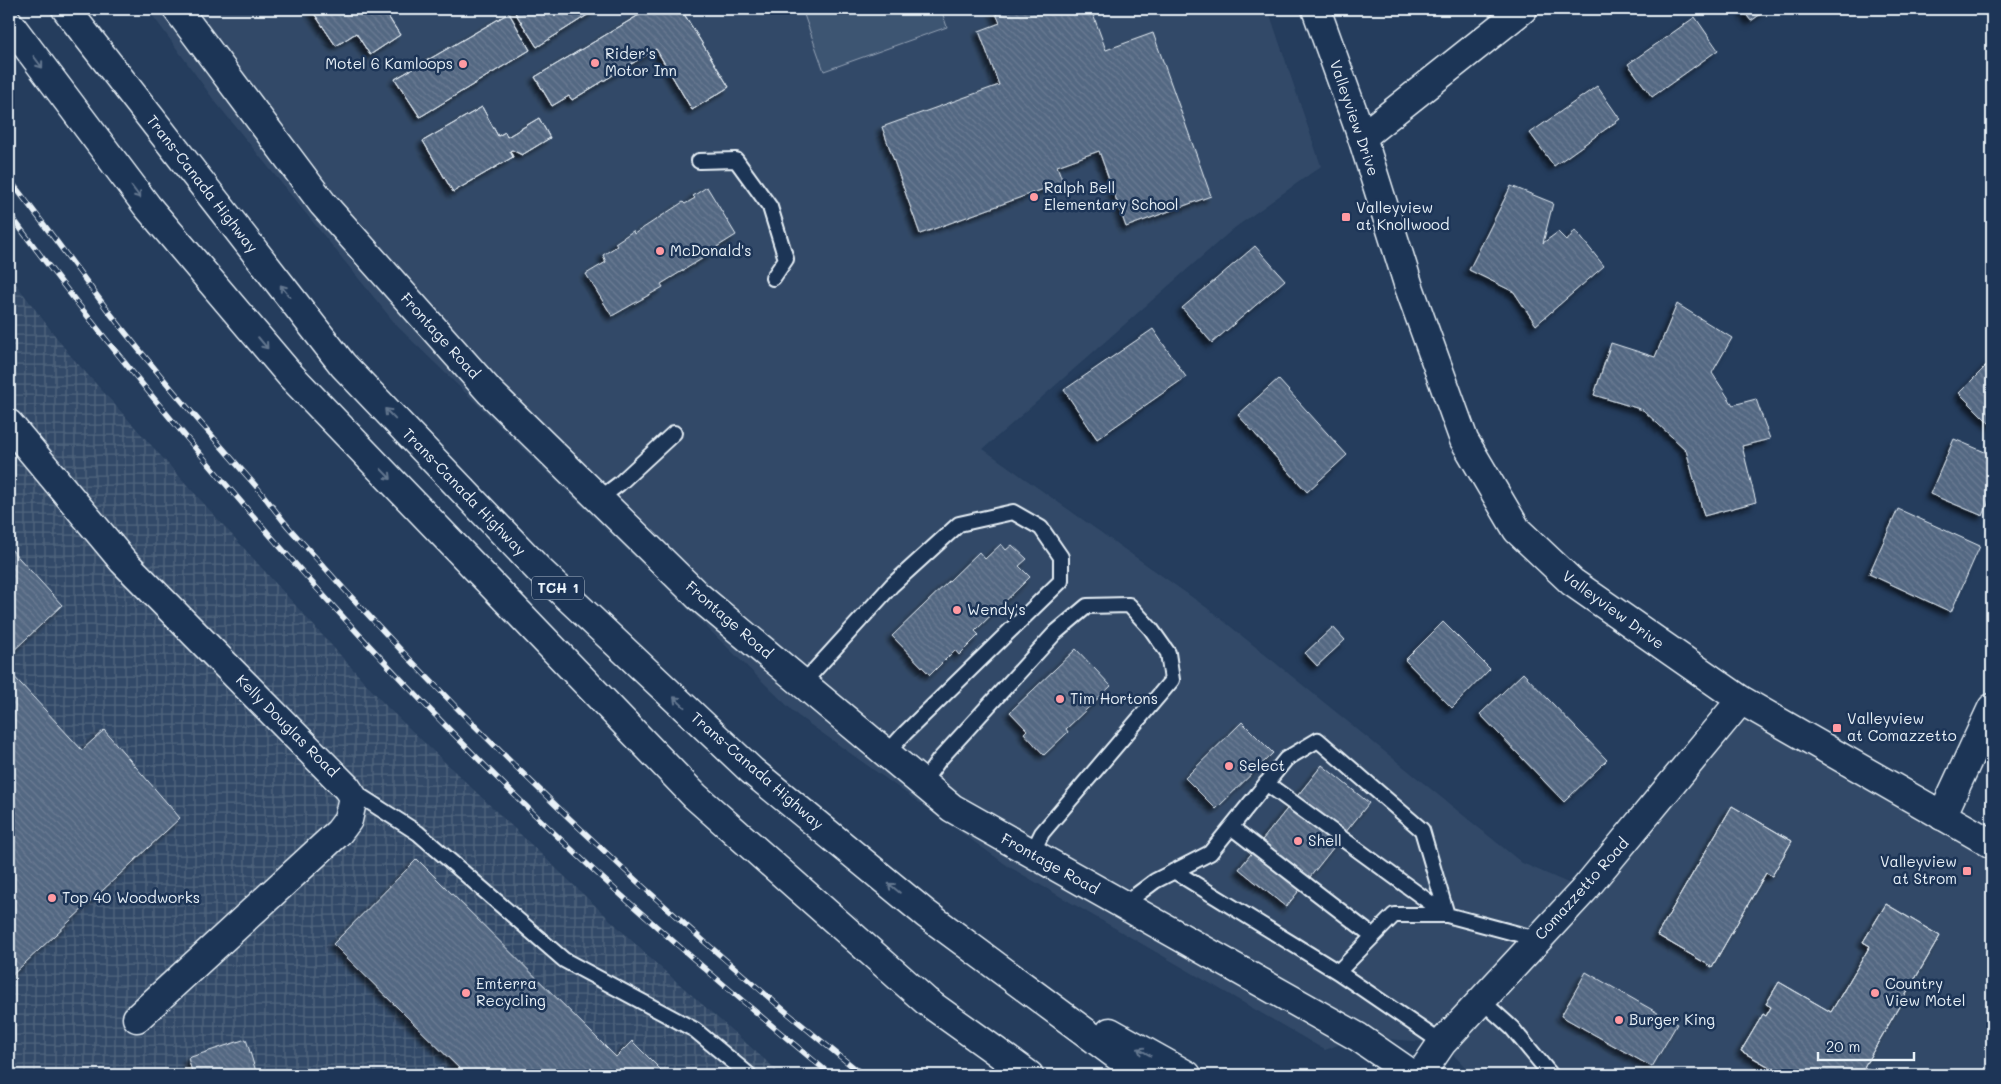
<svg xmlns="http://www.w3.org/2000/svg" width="2001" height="1084" font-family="Mali,sans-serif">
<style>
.built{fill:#334a68}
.industrial{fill:url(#industrial-grid)}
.garden{fill:#3e5472;stroke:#93a2b5}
.building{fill:url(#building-back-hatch);stroke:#e8f1f8;filter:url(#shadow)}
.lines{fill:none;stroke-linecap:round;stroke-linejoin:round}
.lane-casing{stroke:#e8f1f8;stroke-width:18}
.street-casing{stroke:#e8f1f8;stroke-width:31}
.secondary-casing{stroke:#e8f1f8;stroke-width:31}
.highway-casing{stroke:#e8f1f8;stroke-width:31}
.lane{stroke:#1d3557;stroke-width:14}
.street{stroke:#1d3557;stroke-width:28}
.secondary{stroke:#1d3557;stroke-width:28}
.highway{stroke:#1d3557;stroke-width:28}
.rail-casing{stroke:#e8f1f8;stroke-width:5.5}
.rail{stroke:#1d3557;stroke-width:4;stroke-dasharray:11;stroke-linecap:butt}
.oneway{stroke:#64778f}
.poi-dot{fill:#ff9aa2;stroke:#1d3557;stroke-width:2}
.labels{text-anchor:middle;stroke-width:5;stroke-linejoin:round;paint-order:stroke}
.shield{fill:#1d3557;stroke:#abb9c8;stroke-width:1}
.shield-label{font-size:14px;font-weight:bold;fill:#e8f1f8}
.poi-label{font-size:15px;fill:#e8f1f8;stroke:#1d3557;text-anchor:start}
.street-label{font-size:15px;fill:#e8f1f8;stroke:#1d3557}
</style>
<defs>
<pattern id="industrial-grid" width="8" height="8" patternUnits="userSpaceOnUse" patternTransform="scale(1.25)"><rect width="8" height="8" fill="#334a68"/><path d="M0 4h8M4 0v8" fill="none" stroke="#51657e"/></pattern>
<pattern id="building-back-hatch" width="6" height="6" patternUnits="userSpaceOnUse" patternTransform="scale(1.25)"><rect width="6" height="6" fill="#536782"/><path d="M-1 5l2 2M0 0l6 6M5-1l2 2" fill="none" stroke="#6c7d94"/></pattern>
<filter id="shadow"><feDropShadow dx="-4.5" dy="4.5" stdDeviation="2.5" flood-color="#0009"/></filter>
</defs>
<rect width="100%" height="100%" fill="#253d5d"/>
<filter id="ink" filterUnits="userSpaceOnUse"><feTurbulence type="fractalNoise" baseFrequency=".02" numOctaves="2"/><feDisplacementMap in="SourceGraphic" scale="10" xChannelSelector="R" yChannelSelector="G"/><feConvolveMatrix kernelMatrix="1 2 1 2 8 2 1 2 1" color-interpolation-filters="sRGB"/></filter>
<g filter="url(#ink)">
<path class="built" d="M148,9H1268L1321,166L1233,229L983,449L1210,610L1522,863L1584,890L1741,700L1992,844V1075H1473L1442,1043L1358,1037L1325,1050L1008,866L797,715L398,327L214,100Z"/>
<path class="industrial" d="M9,275L69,354L387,707L651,959L782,1075H9Z"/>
<path class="garden" d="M802,9H941L947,27L824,71Z"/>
<path class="building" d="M311,9H389L386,13L400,35L370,55L356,33L336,46Z
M311,9H389L386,13L400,35L370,55L356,33L336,46Z
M518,9H597L537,47L514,11Z
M518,9H597L537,47L514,11Z
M649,9H681L729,87L692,110L656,49L572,100L569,96L552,106L535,77Z
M649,9H681L729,87L692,110L656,49L572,100L569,96L552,106L535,77Z
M994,9H1091L1106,50L1153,33L1211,196L1126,227L1099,151L1057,166L1063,182L920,234L882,127L999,85L979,31L1000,23Z
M1742,9H1768L1751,21Z
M509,13L530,50L420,117L395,79Z
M509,13L530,50L420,117L395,79Z
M1695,17L1718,50L1652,97L1628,64Z
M1597,86L1620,119L1554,166L1530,133Z
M482,107L498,136L505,132L507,137L539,118L550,138L522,155L512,150L510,151L513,157L453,192L423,141Z
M482,107L498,136L505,132L507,137L539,118L550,138L522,155L512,150L510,151L513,157L453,192L423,141Z
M1511,186L1553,203L1543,243L1558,232L1567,241L1575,230L1604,266L1536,325L1514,292L1469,270Z
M707,187L736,235L712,250L713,252L661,284L663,287L612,316L586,274L606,262L603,255L617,246L615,243L633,231L634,234L683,202L685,204L695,198L693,196Z
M1255,246L1285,280L1212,343L1182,308Z
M1677,304L1732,338L1712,373L1733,405L1756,399L1770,439L1742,446L1756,502L1704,516L1686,450L1643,410L1594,395L1611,343L1655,357Z
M1153,329L1186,377L1097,439L1064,390Z
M1992,360V426L1959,393Z
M1278,379L1347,455L1307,492L1238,415Z
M1954,439L1992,455V494L1983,516L1930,494Z
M1898,509L1980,546L1951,612L1869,574Z
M1001,544L1006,550L1012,545L1027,559L1019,566L1030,577L975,631L979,635L959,655L955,650L930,675L892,636L979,552L985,559Z
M9,547L62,605L9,655Z
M1443,622L1490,669L1452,708L1405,660Z
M1333,627L1345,640L1317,666L1305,653Z
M1076,649L1111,686L1066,729L1068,732L1044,755L1024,733L1027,730L1010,712Z
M9,671L82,750L104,730L180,818L9,978Z
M1523,673L1607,760L1564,802L1480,714Z
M1242,722L1273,753L1216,809L1185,778Z
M1322,765L1369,803L1286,907L1239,869Z
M1732,806L1792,841L1772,876L1766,873L1712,967L1657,935Z
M1732,806L1792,841L1772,876L1766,873L1712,967L1657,935Z
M417,859L616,1057L632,1041L666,1075H466L333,944Z
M1886,904L1940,936L1864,1067L1878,1075H1784L1741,1051L1763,1014L1766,1016L1771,1007L1766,1004L1779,982L1831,1012L1870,946L1863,942Z
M1886,904L1940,936L1864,1067L1878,1075H1784L1741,1051L1763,1014L1766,1016L1771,1007L1766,1004L1779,982L1831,1012L1870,946L1863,942Z
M1586,972L1677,1024L1652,1067L1561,1016Z
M246,1039L257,1075H193L188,1058Z"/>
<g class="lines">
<g class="lane-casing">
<path id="lane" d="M699,161L736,160L770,207L786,259L773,278
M599,499L619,484L674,433
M803,683L892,585L959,524L1013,512L1041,528L1061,557V581L905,733L886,754
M1266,783L1447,915
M922,784L939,760L1055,633L1087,606L1129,605L1151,629L1168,653L1172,680L1042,833L1032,853
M351,790L418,833L564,960L695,1030L749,1075
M1231,827L1373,936
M1174,871L1338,972L1394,915H1447L1537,939
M1123,905L1155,881L1210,853L1286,759L1318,740L1422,830L1447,915
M1338,972L1442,1043
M1481,1000L1512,1028L1551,1075"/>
</g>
<g class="street-casing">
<path id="street" d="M177,9L323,204L490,392L698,596L952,808L1358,1037L1413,1075
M1362,137L1523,9
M9,424L123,561L347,788L353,797L348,820L339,832L137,1018
M1942,816L1992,708"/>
</g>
<g class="secondary-casing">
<path id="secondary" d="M1316,9L1362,137L1409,287L1464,440L1517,530L1572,582L1741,700L1992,844
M1420,1075L1442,1043L1584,890L1741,700"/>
</g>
<g class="highway-casing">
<path id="highway" d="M66,9L343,365L539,570L752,771L926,914L1143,1075
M9,23L147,206L291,376L695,796L926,1001L1029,1075
M1110,1032L1187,1075"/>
</g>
<use href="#lane" class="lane"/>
<use href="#street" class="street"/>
<use href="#secondary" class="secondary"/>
<use href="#highway" class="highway"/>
<g class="rail-casing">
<path id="rail" d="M9,179C42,221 74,265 106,308C153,369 204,427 255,485C267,499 278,515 290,529C465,727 658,910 863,1075
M9,213C67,292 128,368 191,443C325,603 467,756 621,895C690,957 760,1016 831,1075"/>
</g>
<use href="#rail" class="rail"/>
</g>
<defs><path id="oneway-shaft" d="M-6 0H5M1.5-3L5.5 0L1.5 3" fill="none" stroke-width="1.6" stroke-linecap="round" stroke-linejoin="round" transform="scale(1.25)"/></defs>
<g class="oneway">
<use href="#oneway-shaft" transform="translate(38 62) rotate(53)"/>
<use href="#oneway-shaft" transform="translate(136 192) rotate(53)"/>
<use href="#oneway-shaft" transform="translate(285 291) rotate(-128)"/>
<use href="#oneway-shaft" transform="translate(263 343) rotate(50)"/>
<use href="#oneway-shaft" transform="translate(390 414) rotate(-134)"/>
<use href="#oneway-shaft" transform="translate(386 474) rotate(46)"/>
<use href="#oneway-shaft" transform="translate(679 702) rotate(-137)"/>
<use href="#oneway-shaft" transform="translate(894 888) rotate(-141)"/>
<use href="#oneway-shaft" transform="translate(1144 1052) rotate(-151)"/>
</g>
</g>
<g class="poi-dot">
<circle cx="595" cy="63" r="5"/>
<circle cx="463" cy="64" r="5"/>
<circle cx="1034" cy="197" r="5"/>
<rect x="1341" y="212" width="10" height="10" rx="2.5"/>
<circle cx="660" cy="251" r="5"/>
<circle cx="957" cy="610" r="5"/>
<circle cx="1060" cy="699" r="5"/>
<rect x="1832" y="723" width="10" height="10" rx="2.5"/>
<circle cx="1229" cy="766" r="5"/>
<circle cx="1298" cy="841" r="5"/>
<rect x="1962" y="866" width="10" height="10" rx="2.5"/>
<circle cx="52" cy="898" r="5"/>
<circle cx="466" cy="993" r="5"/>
<circle cx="1875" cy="993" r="5"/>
<circle cx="1619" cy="1020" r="5"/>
</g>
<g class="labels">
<rect class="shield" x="532" y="576.5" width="52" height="23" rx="4"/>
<g class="shield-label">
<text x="558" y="593">TCH 1</text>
</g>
<g class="poi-label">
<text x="605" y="59">Rider's<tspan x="605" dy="17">Motor Inn</tspan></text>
<text x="453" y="69" text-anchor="end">Motel 6 Kamloops</text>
<text x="1044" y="193">Ralph Bell<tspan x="1044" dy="17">Elementary School</tspan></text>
<text x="1356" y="213">Valleyview<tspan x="1356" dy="17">at Knollwood</tspan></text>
<text x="670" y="256">McDonald's</text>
<text x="967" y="615">Wendy's</text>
<text x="1070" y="704">Tim Hortons</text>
<text x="1847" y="724">Valleyview<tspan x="1847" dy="17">at Comazzetto</tspan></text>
<text x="1239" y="771">Select</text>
<text x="1308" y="846">Shell</text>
<text x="1957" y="867" text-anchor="end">Valleyview<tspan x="1957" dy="17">at Strom</tspan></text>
<text x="62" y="903">Top 40 Woodworks</text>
<text x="476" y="989">Emterra<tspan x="476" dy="17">Recycling</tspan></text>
<text x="1885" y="989">Country<tspan x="1885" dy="17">View Motel</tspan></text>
<text x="1629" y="1025">Burger King</text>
</g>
<g class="street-label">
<text transform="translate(1354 118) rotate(71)" y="5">Valleyview Drive</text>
<text transform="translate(202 184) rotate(52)" y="5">Trans-Canada Highway</text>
<text transform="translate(440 336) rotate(48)" y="5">Frontage Road</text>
<text transform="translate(464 492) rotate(46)" y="5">Trans-Canada Highway</text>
<text transform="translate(1613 610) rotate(36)" y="5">Valleyview Drive</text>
<text transform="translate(729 620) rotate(41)" y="5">Frontage Road</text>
<text transform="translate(287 726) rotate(45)" y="5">Kelly Douglas Road</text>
<text transform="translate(757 771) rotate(41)" y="5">Trans-Canada Highway</text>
<text transform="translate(1050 864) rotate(29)" y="5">Frontage Road</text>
<text transform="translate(1582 889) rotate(-48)" y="5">Comazzetto Road</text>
</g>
</g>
<rect width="2001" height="1084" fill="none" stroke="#1d3557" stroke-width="30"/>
<rect x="15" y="15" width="1971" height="1054" fill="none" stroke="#e8f1f8" stroke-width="2" filter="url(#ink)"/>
<path d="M1818 1052v8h96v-8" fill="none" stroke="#e8f1f8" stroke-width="2.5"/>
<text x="1826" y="1052" font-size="15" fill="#e8f1f8" stroke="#1d3557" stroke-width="4" paint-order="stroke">20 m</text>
</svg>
